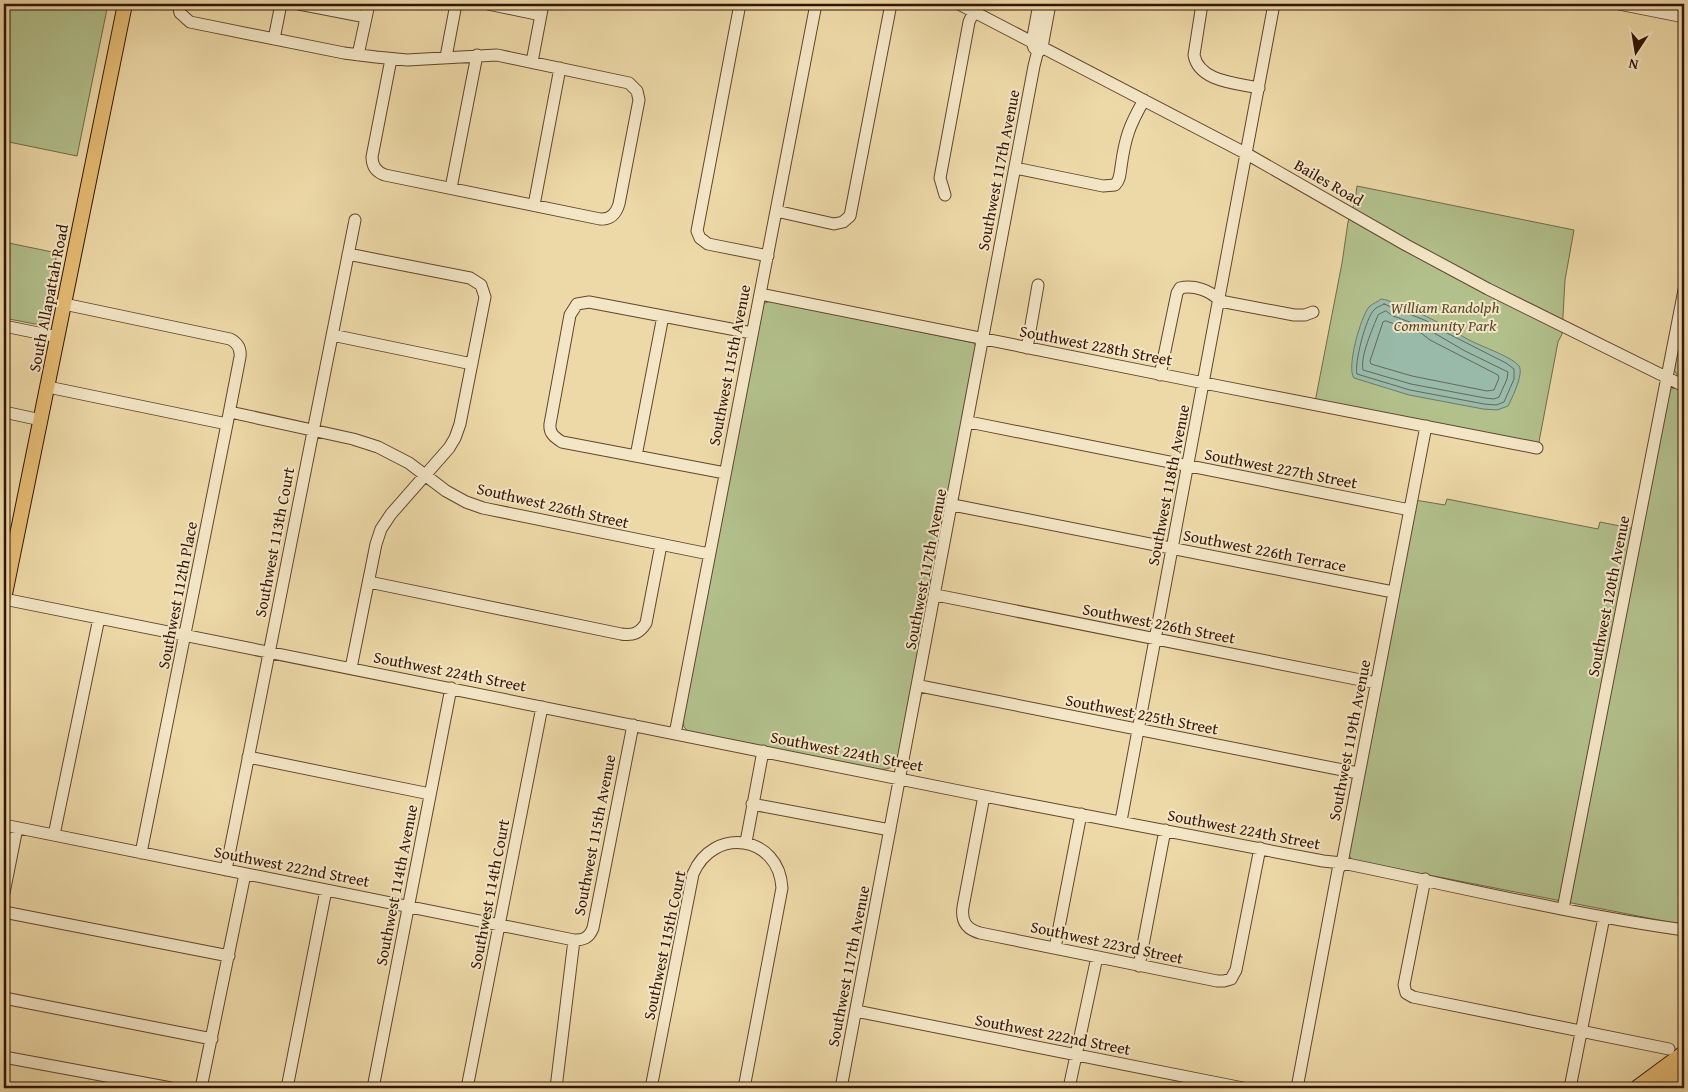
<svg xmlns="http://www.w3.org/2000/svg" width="1688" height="1092" font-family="'Gentium Book Plus',serif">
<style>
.green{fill:#b2c08c;stroke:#726a48}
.water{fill:#99baa9;stroke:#707867}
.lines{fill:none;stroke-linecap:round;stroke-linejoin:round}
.shore{stroke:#666756;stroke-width:1}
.minor-casing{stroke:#62452d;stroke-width:13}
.major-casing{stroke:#331404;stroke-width:16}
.highway-casing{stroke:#331404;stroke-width:18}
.minor{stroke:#f3e6c6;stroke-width:11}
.major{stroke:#e6bc74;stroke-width:14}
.highway{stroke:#e6bc74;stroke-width:16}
.labels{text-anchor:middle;stroke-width:4;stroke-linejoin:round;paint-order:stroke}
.street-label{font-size:16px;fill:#331404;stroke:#f3e6c6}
.park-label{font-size:16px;font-style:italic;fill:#59482d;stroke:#f3e6c6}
</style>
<rect width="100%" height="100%" fill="#edd9a7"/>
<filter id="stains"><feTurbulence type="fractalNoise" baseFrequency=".004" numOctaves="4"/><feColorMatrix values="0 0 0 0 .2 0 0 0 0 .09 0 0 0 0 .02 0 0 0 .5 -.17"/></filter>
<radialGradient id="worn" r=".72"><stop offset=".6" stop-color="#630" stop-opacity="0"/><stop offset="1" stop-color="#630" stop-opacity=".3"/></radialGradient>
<path class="green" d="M4,4H108L77,156L4,141Z
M1357,186L1574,230L1565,280L1562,334L1558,342L1538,447L1315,402L1342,263L1348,222L1355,201Z
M4,242L57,253L44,318L40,324H35L4,318Z
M770,301L974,343L978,351L903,751C893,776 882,769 859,766L689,732L684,727L682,718L763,304Z
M1684,310V381L1680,379L1674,370Z
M1678,387L1684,389V925L1352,860L1347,852L1415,500L1445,505L1447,499L1598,529L1600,522L1640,530L1669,390Z"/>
<path class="water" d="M1381,299C1391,300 1392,304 1399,306C1425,313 1447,328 1471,341C1483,347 1512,357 1519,366C1524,374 1512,398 1508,406L1497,410L1483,409L1409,395L1354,378C1346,368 1361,316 1369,307C1373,303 1378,302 1381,299Z"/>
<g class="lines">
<path class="shore" d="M1384,304L1427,321L1437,328L1506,363L1514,369V379L1504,402L1496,405L1484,404L1410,390L1357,374C1354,364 1366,317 1374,310C1376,307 1381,306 1384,304Z
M1386,311L1393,316L1424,327L1465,351L1508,372L1507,379L1499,397L1494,399L1485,398L1411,384L1363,370C1360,356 1373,328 1378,315Z
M1386,321L1421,333L1430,340L1498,375L1499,378L1494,390L1487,391L1412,376L1371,364L1370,361L1383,322Z"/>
<g class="minor-casing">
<path id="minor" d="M178,4L180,13L190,22L344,53L376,57L407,60L497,55L629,83L637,91L639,100L619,204C616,214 610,220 600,219L385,175C376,172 372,166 372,157L391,59
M299,4L366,17
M488,4L541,15
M740,4L697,231L700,238L708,244L768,256
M959,4L1247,154L1406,245L1488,289L1684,386
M1202,4L1194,55C1199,82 1237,83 1259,88
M1619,4L1684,17
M274,39L281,4
M1034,48L1032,42L1039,4
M358,55L369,4
M446,57L456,4
M532,62L543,4
M1015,168L1103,186L1115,185C1120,180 1120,174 1121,167C1125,138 1129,126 1144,100
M451,188L477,55
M945,195L940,178L969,22L974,11
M534,205L560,68
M776,211L834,224L843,222L850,216L891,4
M348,254L470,278L481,285L485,297L460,424L455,438L449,448L391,514L381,529L376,544L351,668
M760,294L1204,383L1537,448
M1220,301L1294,315H1305L1313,312
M64,304L230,339C238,343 241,349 240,357L227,424L141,853
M4,326L58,337
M332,335L472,364
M1027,348L1038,285
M1160,375L1177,293L1180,288C1194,285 1210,290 1220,301
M48,387L227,424
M4,412L41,420
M230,412L353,439L378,447L409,463L446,491L466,502L483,508L709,554
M969,422L1410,510
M636,456L663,316
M725,473L562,442C554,437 549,433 550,424L570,315L577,304L589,302L752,333
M953,505L1393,592
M369,582L621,634C633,636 640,633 646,623L661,545
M936,595L1376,683
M4,599L984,796L1323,861L1342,863C1456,886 1569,914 1684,930
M920,686L1358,773
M675,734L816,4
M248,757L430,794
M984,796L963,907C961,921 966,929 980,933L1217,981H1224L1231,979L1236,970L1260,848
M752,804L890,830
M1121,821L1274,4
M4,825L574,940C584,940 589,938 593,928L633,725
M54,835L99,618
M746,842L763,751
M226,870L355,220
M1425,879L1404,985L1406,993L1413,997L1669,1049
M4,893L17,828
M1563,909L1684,290
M4,912L229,956
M1055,948L1081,814
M1139,966L1165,830
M4,998L212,1039
M856,1011L1243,1088
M4,1057L171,1088
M201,1088L245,874
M287,1088L326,890
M373,1088L451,688
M467,1088L542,707
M556,1088L574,940
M651,1088L693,874C713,826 779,835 782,888L744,1088
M841,1088C908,748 971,407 1034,66L1037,54L1042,47L1050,4
M1069,1088L1097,957
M1297,1088L1338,870L1342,863L1426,426
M1570,1088L1604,917"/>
</g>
<g class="major-casing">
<path id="major" d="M4,599L125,4"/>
</g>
<g class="highway-casing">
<path id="highway" d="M1638,1088L1684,1054
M1665,1088L1684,1074"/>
</g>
<use href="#minor" class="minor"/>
<use href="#major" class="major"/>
<use href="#highway" class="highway"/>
</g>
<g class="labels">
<g class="street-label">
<text transform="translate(998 170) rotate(-79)" y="6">Southwest 117th Avenue</text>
<text transform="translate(1329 182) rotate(30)" y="6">Bailes Road</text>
<text transform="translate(48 298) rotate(-79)" y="6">South Allapattah Road</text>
<text transform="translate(1096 345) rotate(11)" y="6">Southwest 228th Street</text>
<text transform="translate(729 365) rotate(-79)" y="6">Southwest 115th Avenue</text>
<text transform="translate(1281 468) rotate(11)" y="6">Southwest 227th Street</text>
<text transform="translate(1168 485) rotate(-79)" y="6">Southwest 118th Avenue</text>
<text transform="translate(553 505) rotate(13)" y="6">Southwest 226th Street</text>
<text transform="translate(274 542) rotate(-79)" y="6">Southwest 113th Court</text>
<text transform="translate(1265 550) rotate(11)" y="6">Southwest 226th Terrace</text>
<text transform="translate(925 569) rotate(-79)" y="6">Southwest 117th Avenue</text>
<text transform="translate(177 595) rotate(-79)" y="6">Southwest 112th Place</text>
<text transform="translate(1608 596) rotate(-79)" y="6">Southwest 120th Avenue</text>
<text transform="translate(1159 623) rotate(11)" y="6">Southwest 226th Street</text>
<text transform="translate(450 671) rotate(11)" y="6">Southwest 224th Street</text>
<text transform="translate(1142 714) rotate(11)" y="6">Southwest 225th Street</text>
<text transform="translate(1349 740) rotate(-79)" y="6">Southwest 119th Avenue</text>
<text transform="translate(847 751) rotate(11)" y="6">Southwest 224th Street</text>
<text transform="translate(1244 829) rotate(11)" y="6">Southwest 224th Street</text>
<text transform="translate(594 835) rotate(-79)" y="6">Southwest 115th Avenue</text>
<text transform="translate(292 866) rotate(11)" y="6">Southwest 222nd Street</text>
<text transform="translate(396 885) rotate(-79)" y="6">Southwest 114th Avenue</text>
<text transform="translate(489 894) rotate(-79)" y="6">Southwest 114th Court</text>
<text transform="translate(1107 942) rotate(12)" y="6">Southwest 223rd Street</text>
<text transform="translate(664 945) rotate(-78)" y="6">Southwest 115th Court</text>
<text transform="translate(848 966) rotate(-79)" y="6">Southwest 117th Avenue</text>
<text transform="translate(1053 1034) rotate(11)" y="6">Southwest 222nd Street</text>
</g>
<g class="park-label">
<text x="1445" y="313">William Randolph<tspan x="1445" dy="18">Community Park</tspan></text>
</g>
</g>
<rect width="1688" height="1092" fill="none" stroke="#edd9a7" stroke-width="20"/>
<rect x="5" y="5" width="1678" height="1082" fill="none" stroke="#331404" stroke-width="2.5"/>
<rect x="10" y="10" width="1668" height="1072" fill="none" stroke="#331404"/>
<g transform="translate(1636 52) rotate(192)" stroke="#f3e6c6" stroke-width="4" paint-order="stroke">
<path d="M0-4L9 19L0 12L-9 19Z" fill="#331404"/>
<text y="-8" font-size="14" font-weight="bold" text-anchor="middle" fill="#331404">N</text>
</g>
<rect width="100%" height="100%" filter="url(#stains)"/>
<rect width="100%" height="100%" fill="url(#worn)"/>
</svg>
